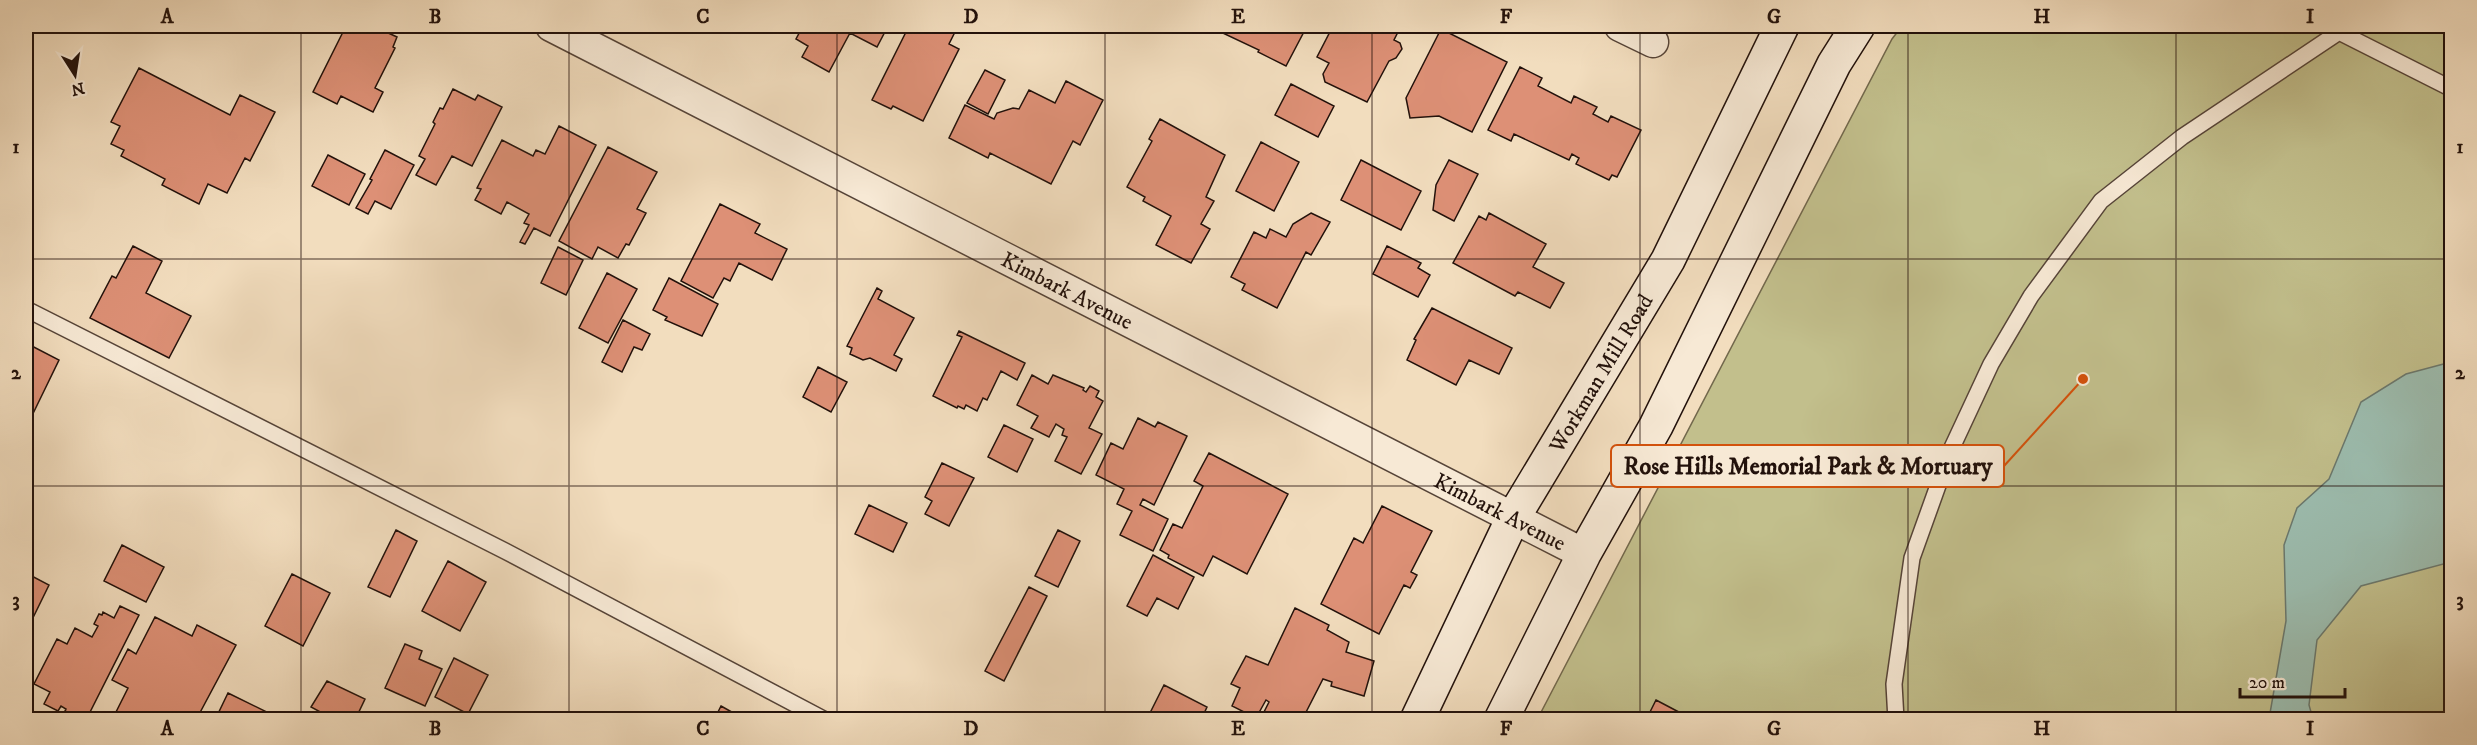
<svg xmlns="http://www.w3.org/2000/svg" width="2477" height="745" font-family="'IM FELL DW Pica',serif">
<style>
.green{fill:#c2bf8c;stroke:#72684c;stroke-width:1.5}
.water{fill:#9cbcae;stroke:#6b786d;stroke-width:1.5}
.building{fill:#dd9076;stroke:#22110b;stroke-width:1.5}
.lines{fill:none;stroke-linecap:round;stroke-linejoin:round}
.lane-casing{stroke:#564438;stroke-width:18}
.street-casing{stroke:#564438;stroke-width:33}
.secondary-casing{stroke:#22110b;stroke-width:36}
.lane{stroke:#f7e9d5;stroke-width:15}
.street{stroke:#f7e9d5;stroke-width:30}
.secondary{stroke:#f7e9d5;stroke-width:33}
.grid{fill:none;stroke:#22110b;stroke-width:1.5;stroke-opacity:0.55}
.labels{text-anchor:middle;stroke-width:4.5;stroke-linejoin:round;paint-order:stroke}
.street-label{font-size:22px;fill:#22110b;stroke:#f7e9d5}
.leader{fill:none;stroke:#d4520c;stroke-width:2}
.callout-dot{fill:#d4520c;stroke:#f7e9d5;stroke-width:2}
.callout{fill:#f7e9d5;stroke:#d4520c;stroke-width:2}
.callout-label{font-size:24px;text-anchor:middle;font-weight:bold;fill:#22110b}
.neatline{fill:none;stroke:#22110b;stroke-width:2}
.grid-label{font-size:20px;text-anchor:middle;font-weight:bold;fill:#22110b}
</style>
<rect width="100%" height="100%" fill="#f2ddbe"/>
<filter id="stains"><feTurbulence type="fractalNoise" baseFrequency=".00333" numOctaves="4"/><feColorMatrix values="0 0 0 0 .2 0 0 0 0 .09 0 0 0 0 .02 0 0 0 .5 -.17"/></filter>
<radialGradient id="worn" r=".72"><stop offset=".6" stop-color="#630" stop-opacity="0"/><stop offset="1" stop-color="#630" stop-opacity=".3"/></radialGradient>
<path class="green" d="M1902,26H2451V719L1537,720L1892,39Z"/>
<path class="water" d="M2451,362V562L2361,586L2317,640L2309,705L2313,719H2269L2286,621L2284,545L2297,508L2329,479L2361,402L2406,374Z"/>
<path class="building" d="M346,26H373L397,37L393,47L395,48L375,88L383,92L373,112L341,96L337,104L313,92Z
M803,26H888L877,47L850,33L829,72L802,57L808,46L796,39Z
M909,26H958L949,44L959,49L923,121L893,106L891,109L872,100Z
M1208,26H1307L1286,66L1258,52L1259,50Z
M1333,26H1401L1394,40L1400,43L1402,49L1396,58L1389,61L1367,102L1325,82L1323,74L1329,63L1317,57Z
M1441,29L1507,62L1472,132L1439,116L1410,118L1406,98Z
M1520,67L1542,78L1538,86L1571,103L1574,96L1597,107L1593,114L1608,122L1611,116L1641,130L1617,177L1612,175L1609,180L1576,164L1579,158L1572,154L1569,160L1514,134L1511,141L1488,130Z
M139,68L230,115L240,95L275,112L250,161L245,158L227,193L208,184L199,204L162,185L165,179L121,156L124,150L111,144L120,126L111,122Z
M985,70L1005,80L988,114L967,103Z
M1066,81L1103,100L1080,145L1073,141L1051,184L990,153L988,158L949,138L965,105L994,119L997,113L1013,108L1019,109L1029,90L1055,103Z
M1291,84L1334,106L1318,137L1275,115Z
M453,89L475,100L478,95L502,107L472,166L452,156L436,185L416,175L425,159L419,156L435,124L433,122L440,108L443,109Z
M1160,119L1225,155L1206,197L1214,201L1201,224L1210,229L1191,263L1156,245L1171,216L1143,201L1145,197L1127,187L1152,141L1149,139Z
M559,126L596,145L550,236L534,228L525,244L520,242L529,225L524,223L529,214L507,202L501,214L475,200L481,189L477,188L502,140L533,156L536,150L545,154Z
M1261,142L1299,162L1274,211L1236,191Z
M608,147L657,172L637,209L646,213L629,245L626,244L618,258L598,247L592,259L559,241Z
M385,150L414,165L391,209L375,201L368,214L356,208L372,180L370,179Z
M328,155L365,174L349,205L312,186Z
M1361,160L1421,191L1401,230L1341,200Z
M1449,160L1478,174L1454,221L1433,210L1436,185Z
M720,204L760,224L755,233L787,249L772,280L739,263L730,281L724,278L713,298L681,281Z
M1311,213L1330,222L1311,255L1306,252L1277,308L1242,290L1245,284L1231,277L1254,232L1266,238L1270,229L1286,237L1293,224Z
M1489,213L1546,244L1533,267L1564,283L1550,308L1518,292L1515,296L1453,263L1479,216L1486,220Z
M133,246L162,261L146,293L191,316L169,358L90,318L112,276L116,278Z
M1387,246L1421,263L1418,268L1430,275L1418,297L1373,274Z
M558,247L583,260L566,295L541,283Z
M607,273L637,289L608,343L579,328Z
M669,278L718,304L702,336L665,320L667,317L653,310Z
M877,288L882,291L878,299L914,318L894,355L902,359L896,371L870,358L863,360L850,354L852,348L847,346Z
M1432,308L1512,348L1499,374L1469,360L1456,385L1407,360L1416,340L1414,339Z
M623,320L650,334L642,350L634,347L622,372L602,362Z
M959,331L1025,363L1017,380L1001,371L987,400L983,398L977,411L966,405L964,409L958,406L957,408L933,396L962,337L957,335Z
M26,343L59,360L26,428Z
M818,367L847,382L831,412L803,397Z
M1032,375L1048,384L1053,375L1084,388L1083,390L1086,392L1090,386L1099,391L1096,397L1103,401L1089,428L1102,434L1081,474L1055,461L1067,437L1062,435L1064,429L1056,424L1049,437L1031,428L1038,416L1017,405Z
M1138,418L1155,427L1158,422L1187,436L1154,505L1143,499L1140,505L1168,519L1153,551L1120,535L1132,511L1117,504L1124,489L1096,475L1111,443L1123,449Z
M1004,425L1033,439L1017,472L988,457Z
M1209,453L1288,494L1247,574L1213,556L1203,576L1168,558L1169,555L1160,550L1173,524L1182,528L1203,486L1194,481Z
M942,463L974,478L949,526L925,514L932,501L925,497Z
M869,505L907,523L893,552L855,534Z
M1382,506L1432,531L1411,572L1417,575L1410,588L1404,585L1379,634L1321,604L1354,538L1363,543Z
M396,530L417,541L390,597L368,587Z
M1058,530L1080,541L1058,587L1035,576Z
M122,545L164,567L146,602L104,581Z
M1153,555L1194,577L1178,609L1157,598L1147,616L1127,606Z
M448,561L486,582L460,631L422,611Z
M26,573L49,585L26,632Z
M292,574L330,593L303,646L265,626Z
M1029,587L1047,596L1004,681L985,671Z
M120,606L139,615L87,718L79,715L78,717L65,711L66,709L61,706L58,711L44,704L50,692L34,684L57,639L67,644L75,628L92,637L98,626L94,624L99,614L102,615L103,612L114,618Z
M1295,608L1329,625L1327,630L1349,642L1346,652L1374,661L1364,696L1331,686L1332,682L1323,679L1302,720H1278L1264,712L1269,702L1266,700L1256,718L1232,706L1240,688L1231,684L1246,656L1268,665Z
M155,617L192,636L197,625L236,645L196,720H112L128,688L112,680L128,649L136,654Z
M405,644L422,651L419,659L442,669L425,706L385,688Z
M454,658L488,675L468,714L435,697Z
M327,681L365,699L355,720H335L311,707Z
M1164,685L1207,707L1201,720H1159L1149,715Z
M228,693L283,720H215Z
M1656,700L1694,720H1646Z
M721,706L746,720H714Z"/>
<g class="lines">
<g class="lane-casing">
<path id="lane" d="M2339,32L2452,89
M26,309L505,551L825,720
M1896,720L1894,684L1912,558L1950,452L1991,364L2031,296L2101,201L2182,137L2348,26"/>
</g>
<g class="street-casing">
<g id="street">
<path id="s1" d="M551,26L1584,554"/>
<path d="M1620,26L1653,42"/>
</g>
</g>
<g class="secondary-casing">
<g id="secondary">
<path id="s2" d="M1417,720L1513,518L1668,260L1782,26"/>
<path d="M1501,720L1584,554L1656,426L1834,64L1858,26"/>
</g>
</g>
<use href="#lane" class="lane"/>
<use href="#street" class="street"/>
<use href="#secondary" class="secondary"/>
</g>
<path class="grid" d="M301,26V720M569,26V720M837,26V720M1105,26V720M1372,26V720M1640,26V720M1908,26V720M2176,26V720M26,259H2452M26,486H2452"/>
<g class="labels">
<g class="street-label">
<text dy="8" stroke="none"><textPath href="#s1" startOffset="580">Kimbark Avenue</textPath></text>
<text dy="8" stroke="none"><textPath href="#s2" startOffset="393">Workman Mill Road</textPath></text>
<text dy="8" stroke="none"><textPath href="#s1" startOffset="1066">Kimbark Avenue</textPath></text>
</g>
</g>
<path class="leader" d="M2083 379L2004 466"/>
<circle class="callout-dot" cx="2083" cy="379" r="6"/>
<rect class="callout" x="1611" y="445" width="393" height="42" rx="6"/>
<g class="callout-label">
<text x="1808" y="474">Rose Hills Memorial Park &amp; Mortuary</text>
</g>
<rect width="2477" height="745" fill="none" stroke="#f2ddbe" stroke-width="66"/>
<g transform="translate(75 75) rotate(168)" stroke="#f7e9d5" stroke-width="4.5" paint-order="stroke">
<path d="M0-4.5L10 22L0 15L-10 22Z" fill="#22110b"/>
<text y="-9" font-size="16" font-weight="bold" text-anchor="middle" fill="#22110b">N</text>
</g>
<path d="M2240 688v9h105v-9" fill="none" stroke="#22110b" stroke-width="3"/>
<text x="2249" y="688" font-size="18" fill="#22110b" stroke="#f7e9d5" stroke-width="4.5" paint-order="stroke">20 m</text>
<rect x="33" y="33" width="2411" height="679" class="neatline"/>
<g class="grid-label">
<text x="167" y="23">A</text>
<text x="435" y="23">B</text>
<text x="703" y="23">C</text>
<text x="971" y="23">D</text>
<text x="1238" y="23">E</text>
<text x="1506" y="23">F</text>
<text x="1774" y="23">G</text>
<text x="2042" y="23">H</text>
<text x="2310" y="23">I</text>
<text x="16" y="153">1</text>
<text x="2460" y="153">1</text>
<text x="16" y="379">2</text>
<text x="2460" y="379">2</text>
<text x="16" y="606">3</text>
<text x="2460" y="606">3</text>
<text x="167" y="735">A</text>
<text x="435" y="735">B</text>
<text x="703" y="735">C</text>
<text x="971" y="735">D</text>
<text x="1238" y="735">E</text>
<text x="1506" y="735">F</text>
<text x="1774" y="735">G</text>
<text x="2042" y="735">H</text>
<text x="2310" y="735">I</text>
</g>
<rect width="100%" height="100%" filter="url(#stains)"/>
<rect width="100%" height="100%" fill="url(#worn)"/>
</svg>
